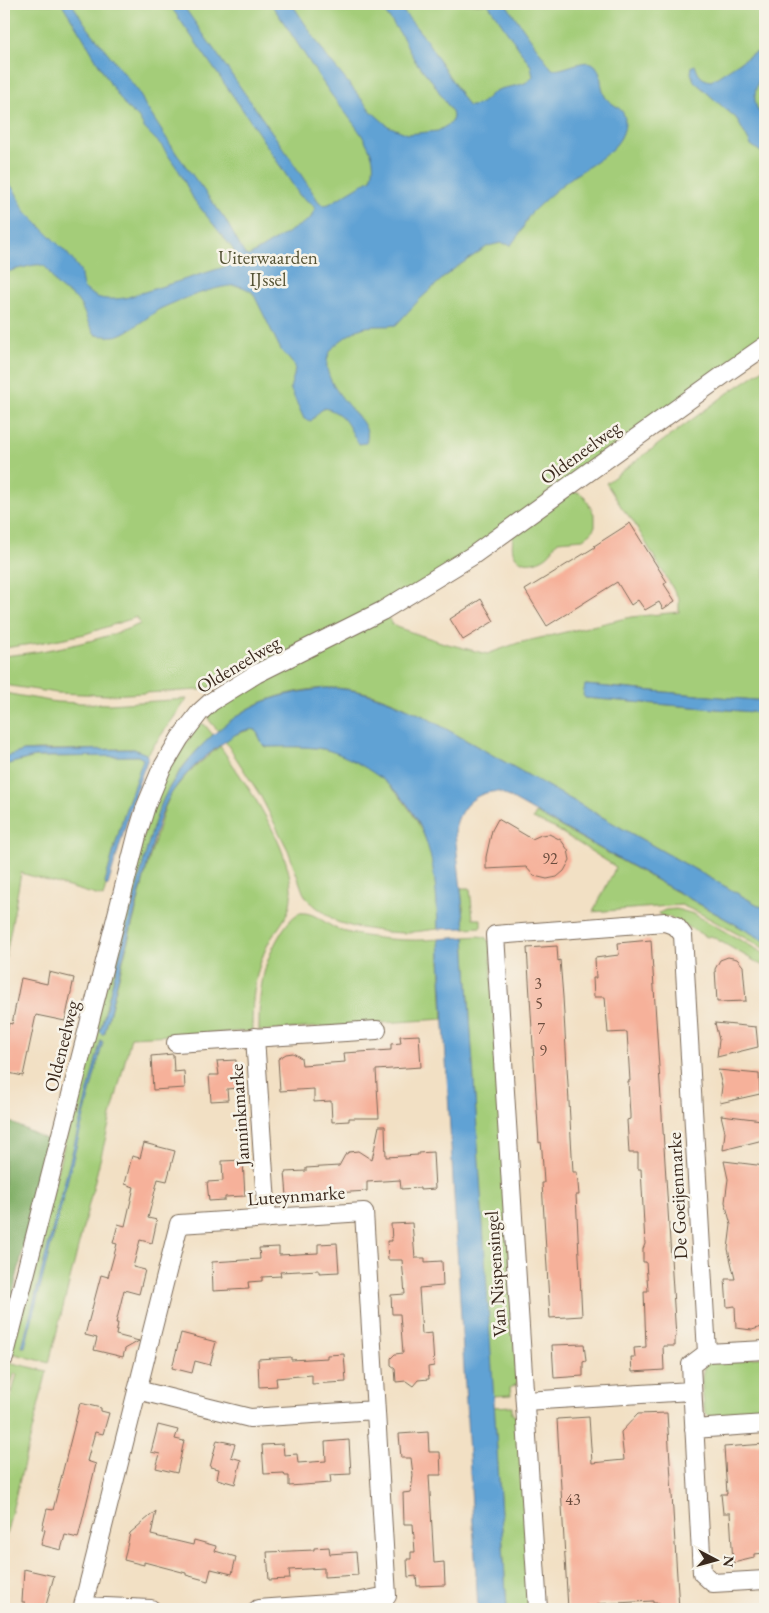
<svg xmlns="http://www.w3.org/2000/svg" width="769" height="1613" font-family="'EB Garamond',serif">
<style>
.green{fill:#a4cd79;stroke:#707c4c}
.forest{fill:#83b069;stroke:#5f6d44}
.water{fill:#60a2d4;stroke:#4e6679}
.building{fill:#f6b19a}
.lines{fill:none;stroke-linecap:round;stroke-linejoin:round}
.minor-casing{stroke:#7b6a58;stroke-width:20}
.minor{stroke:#fff;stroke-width:18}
.labels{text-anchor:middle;stroke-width:5;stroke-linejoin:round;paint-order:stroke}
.number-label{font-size:16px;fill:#6a4c3d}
.park-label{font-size:19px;fill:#555335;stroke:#f7f3e8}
.street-label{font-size:19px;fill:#3b2a1e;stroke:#f7f3e8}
</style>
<rect width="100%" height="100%" fill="#f7f3e8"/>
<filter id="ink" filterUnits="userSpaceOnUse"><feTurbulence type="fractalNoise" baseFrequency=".02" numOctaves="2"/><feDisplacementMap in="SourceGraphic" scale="10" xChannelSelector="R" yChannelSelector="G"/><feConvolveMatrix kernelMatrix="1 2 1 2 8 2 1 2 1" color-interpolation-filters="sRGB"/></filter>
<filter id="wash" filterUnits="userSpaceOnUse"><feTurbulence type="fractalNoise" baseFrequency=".0096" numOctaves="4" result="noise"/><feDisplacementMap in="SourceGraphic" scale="20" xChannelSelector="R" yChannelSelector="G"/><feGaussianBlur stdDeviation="1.12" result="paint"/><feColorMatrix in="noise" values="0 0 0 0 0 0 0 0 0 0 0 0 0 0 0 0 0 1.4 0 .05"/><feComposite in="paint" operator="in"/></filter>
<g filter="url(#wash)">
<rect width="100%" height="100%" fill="#f2e0c4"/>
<path class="green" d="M4,4H765V339L450,572L230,681L200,690L109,695L57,693L4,685V656C50,651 97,642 140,624L137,617L85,634L39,643L4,648Z
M765,368V701L586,685L585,698L765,713V909L425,717C399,704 374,692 346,689C319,685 276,694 252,707C240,713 229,722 218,731L209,720L208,715L223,702L245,688L386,614L390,621L396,627L444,643L487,654L518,643L631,617L679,612V599L633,521L622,508L606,483L728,393Z
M572,492L580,493L585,497L595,516V526L592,532L583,539L558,541C554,545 553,550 549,554C541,562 520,568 514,554C511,549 513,540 513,534Z
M4,693L56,702L109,704L187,699L147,755L134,749L37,750L24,751L4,757Z
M200,723L205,725L213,735C196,750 180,768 169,788C153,818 146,855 137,889C125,936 112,984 100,1032H105L148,863L165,807L172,792L188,773L220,746C245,783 308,867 287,914C283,923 274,933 269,942C254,972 252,999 252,1031L131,1037L49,1363L11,1353L150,809L170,766Z
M252,729L256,730L262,743L266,747C285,746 304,746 323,749C381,760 426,816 435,872C437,891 437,910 438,929L404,933L387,932L354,927L337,922L315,906L307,899L303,892L288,850L260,795L225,741L230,736Z
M132,756H138L143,759V763L124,814L105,882L106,886L103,897L21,873L4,967V765L35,757Z
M536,813L765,941V949L699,913L681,905L593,912L616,867L556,829L533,819Z
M461,888H470L473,919H481V927L465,928Z
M676,909L694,914L765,954V967L711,936L707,937L670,917L661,916L659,913L665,910Z
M299,913C316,911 326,926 342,931C370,939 409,942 439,939L443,1019L259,1031C259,993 261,966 281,933C286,925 291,918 299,913Z
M478,936L485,937L490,943L517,1384L510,1388L511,1395L493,1396L465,937Z
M765,1357V1414L710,1417L705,1412L704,1407C703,1393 698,1372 708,1362Z
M8,1362L47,1371L4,1543V1424L17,1374H14L4,1412V1380Z
M512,1406V1414L519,1418L531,1609H507L494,1407Z"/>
<path class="forest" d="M4,1119L48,1140L6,1324H4Z"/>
<path class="water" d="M62,4H72L88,28L139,92L145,105L176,153L225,219L245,255L249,256L310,219L315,209L312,204L300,196L247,116L169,4H182L288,155L319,202L324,205L329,204L371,179C373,173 374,167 373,160C369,138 341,109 328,90C308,61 291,32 271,4H292L327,57L372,112L388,126L408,134L438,131L451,123L453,117L452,112L432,81L415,61L402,36L379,4H397L425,38L468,106C482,107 485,98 495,91C507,85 524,88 533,77L531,66L488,4H506L552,69C562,72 581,59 592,63C604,69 599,89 606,98C613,107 626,107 625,123C624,150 589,165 571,178C559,187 542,202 531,213C526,219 524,227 520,233C517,237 514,241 511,245L501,243L488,246L451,271L419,300L396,325C386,327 376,325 366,327C356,329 347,336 339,342C312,363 336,391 352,410C358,416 365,424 367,432C368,436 367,439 366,443L359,444C347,427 348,415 325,408L320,411L311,421L304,419L290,388L294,375L295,366L281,350L253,293C249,290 244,287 239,286C222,283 173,302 158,310C148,317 129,332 119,335C112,337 103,336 96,335C86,324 86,311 77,300C73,295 64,292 58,286C45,271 51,260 26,267C18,269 11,270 4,274V180C18,189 17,199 26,212L67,253L80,270L83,287C97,301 107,300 125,298L234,264C238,259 235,254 233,249L194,200L179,171L161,145L145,129L138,117L126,107L111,85L81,34Z
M759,52L762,54C766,80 742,95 765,120V155L751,145L736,118L716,101L694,81L691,73L692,66L695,65C698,74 700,79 711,81L754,53Z
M585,685L765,701V713L585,698L583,695Z
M326,688C362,688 392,701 425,717L765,909V941L500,792C476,789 456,810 455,833L465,928L438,929C436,865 430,810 372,772C357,762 340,753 323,749C304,746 286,747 266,747L262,743L256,730C242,727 229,739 219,746C202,759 185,773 173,791C158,813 150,854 143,881C130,931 117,981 105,1032L104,1034H102L100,1032C112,985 124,939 136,892C144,861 151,827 164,798C182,760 224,718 263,702C283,694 305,691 326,688Z
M134,749L146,754L148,758L136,790L108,885L106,886L105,882L124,814L143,759L138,756H132L35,757L4,765V757L24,751Z
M465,937L507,1609H478L439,939Z
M101,1040L103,1042L25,1347H22Z"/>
<g id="blocks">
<path class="building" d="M630,523L667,582L664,584L675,601L663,609L659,602L645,610L638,600L631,605L617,582L547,626L525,590L595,547L594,546Z
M481,599L494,621L463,640L450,619Z
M498,819L532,839L541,835L549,834L561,840L568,850L570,860L564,871L557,877L547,879L534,876L526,867L486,869V857L492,830Z
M651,940L676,1337H675V1346H663L664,1370L632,1372L631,1357H635L634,1348L646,1347L644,1291H648L646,1262H643V1249L645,1244L641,1169H638V1153H629L627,1120L630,1119V1115L628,1081H630L627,1032L608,1033L605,997H594L593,978H596L595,958L619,955L618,943Z
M557,946L558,961L560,960L563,997L573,1172H577L579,1195H576L582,1316L550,1318L542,1183H544L542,1151L541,1142L539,1143L527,948Z
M728,957L737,959L743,966L746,1001L717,1002L715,969L720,960Z
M49,972L74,978L65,1021L36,1015L23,1076L4,1072V1046L9,1023L12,1024L21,978L47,984Z
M715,1023L756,1027L758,1047L717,1057L719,1040Z
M419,1035L421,1067L376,1070L379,1118H349V1121L332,1122L331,1101L314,1102V1089L280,1091L278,1059L286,1054L293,1053L301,1058L302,1065L345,1062L344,1053L391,1050V1044L401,1043L400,1036Z
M173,1054L174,1072L184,1071L185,1088L153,1090L151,1056Z
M236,1060L238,1088L227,1089L228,1100L211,1101L209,1075H219L217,1061Z
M718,1070L759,1074L760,1094L720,1103L722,1086Z
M721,1115L762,1120L763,1140L723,1150L725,1132Z
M379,1126H385L386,1157L418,1155V1153L433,1152L435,1189L420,1190V1188L401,1189L400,1180L367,1182V1191L287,1196L285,1172L306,1171V1168L339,1166L345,1155L349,1152L358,1151L372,1160Z
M144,1143L175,1151L167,1181L158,1179L148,1218L157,1220L152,1243L140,1240L133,1267L145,1270L139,1294L124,1290L116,1323H118L116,1335L139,1341L125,1349L123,1357L94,1350L97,1338L85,1335L101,1275L108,1277L117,1244L113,1243L118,1224L125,1226L134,1187L125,1184L132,1156L140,1158Z
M243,1160L245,1196L225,1197V1200L209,1201L207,1182L223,1181L222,1161Z
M724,1161L765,1166V1326L752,1330L736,1328L735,1306L727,1307L725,1279H735L728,1249L731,1225L725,1202L728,1179Z
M412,1223L415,1258H425V1262L442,1261L443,1286L419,1288L422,1334L432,1333L434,1366L428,1367L429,1379L418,1380L413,1386L406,1381L396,1382L395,1368L391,1365V1358L395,1354L403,1353L400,1314H392L391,1295L405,1294L402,1260H388L387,1241H392L391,1224Z
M337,1243L339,1272L319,1273V1270L280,1272L281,1276L262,1277V1281L248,1282L249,1289L213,1291L212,1262L260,1259L259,1248L279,1247V1255L318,1253V1244Z
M181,1333L216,1342L210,1365L195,1361L192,1373L172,1368Z
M584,1344L586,1361L583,1362V1376L554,1378L552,1345Z
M344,1354L346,1382L312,1384V1375L276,1378L277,1386L259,1387L258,1359L291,1357V1360L327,1358V1355Z
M80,1403L101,1408V1411L109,1413L103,1434L95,1432L87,1461L96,1464L78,1538L65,1535L61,1550L41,1545L45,1530L42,1529L47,1509L53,1510Z
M667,1413L679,1609H665L658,1603H653V1601L598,1604V1609H568L557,1419L589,1417L592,1463L624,1460L621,1432L638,1414Z
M158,1425L178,1430L175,1439L184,1441L177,1473L156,1468L160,1454L151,1452Z
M428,1432L429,1452H440L441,1475H429L434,1563L444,1562L445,1585L417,1586L416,1576L408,1577L407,1559H411V1552H415L413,1524H404L403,1493L411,1492L413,1475L411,1458H401L399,1434Z
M217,1440L235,1444L231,1457L241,1460L235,1484L217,1479L219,1469L210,1467Z
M349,1440L351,1474L330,1475L331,1483L289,1486V1476H285L284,1473L264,1474L262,1445L283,1444L284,1455L297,1454L298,1463L326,1461L325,1442Z
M765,1444V1553L754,1554V1558L733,1563L730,1513H723L721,1494H727L724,1447Z
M156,1511L151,1535L193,1545L194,1540L216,1546L215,1551L236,1557L232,1574L211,1569L208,1581L186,1575V1573L144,1562V1565L124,1560L130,1533Z
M329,1547L330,1554L356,1552L358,1575L324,1577V1568L289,1570L290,1579L269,1580L267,1552L314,1550V1548Z
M24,1569L54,1576L45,1609H25V1602H22Z"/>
</g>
</g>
<g filter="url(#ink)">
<use href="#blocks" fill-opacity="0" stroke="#7b6a58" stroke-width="1"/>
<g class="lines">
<g class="minor-casing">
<path id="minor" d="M255,1037L267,1219
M176,1043L377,1030
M707,1353L765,1350
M4,1358L138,832L146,806L161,770L180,738L200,712L211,702L256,674L382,611L472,556L729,371L765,346
M137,1390L250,1418L375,1410
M525,1401L691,1391
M694,1429L765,1424
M151,1609L83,1606L179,1224L364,1212L387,1596L357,1602L258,1609
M538,1609L495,935L665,922L676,926L683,935L707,1353L691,1365L702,1573L713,1583L765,1580"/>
</g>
<use href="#minor" class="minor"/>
</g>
</g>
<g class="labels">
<g class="number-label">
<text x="550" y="864">92</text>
<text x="538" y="989">3</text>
<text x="539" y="1009">5</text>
<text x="541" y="1034">7</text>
<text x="543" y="1056">9</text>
<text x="573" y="1505">43</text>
</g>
<g class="park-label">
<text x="268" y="264">Uiterwaarden<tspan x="268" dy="22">IJssel</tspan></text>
</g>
<g class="street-label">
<text transform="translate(580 452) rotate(-36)" y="7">Oldeneelweg</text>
<text transform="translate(238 664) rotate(-31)" y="7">Oldeneelweg</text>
<text transform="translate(61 1046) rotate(-76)" y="7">Oldeneelweg</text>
<text transform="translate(239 1115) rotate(-94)" y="7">Janninkmarke</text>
<text transform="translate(296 1195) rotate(-4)" y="7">Luteynmarke</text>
<text transform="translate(677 1196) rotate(-93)" y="7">De Goeijenmarke</text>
<text transform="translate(495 1274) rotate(-94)" y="7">Van Nispensingel</text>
</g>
</g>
<rect width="769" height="1613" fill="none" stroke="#f7f3e8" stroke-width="20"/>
<g transform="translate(716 1560) rotate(96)" stroke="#f7f3e8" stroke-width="4" paint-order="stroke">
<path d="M0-4L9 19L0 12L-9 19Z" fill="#3b2a1e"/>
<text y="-8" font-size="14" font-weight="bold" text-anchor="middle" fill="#3b2a1e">N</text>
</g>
</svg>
